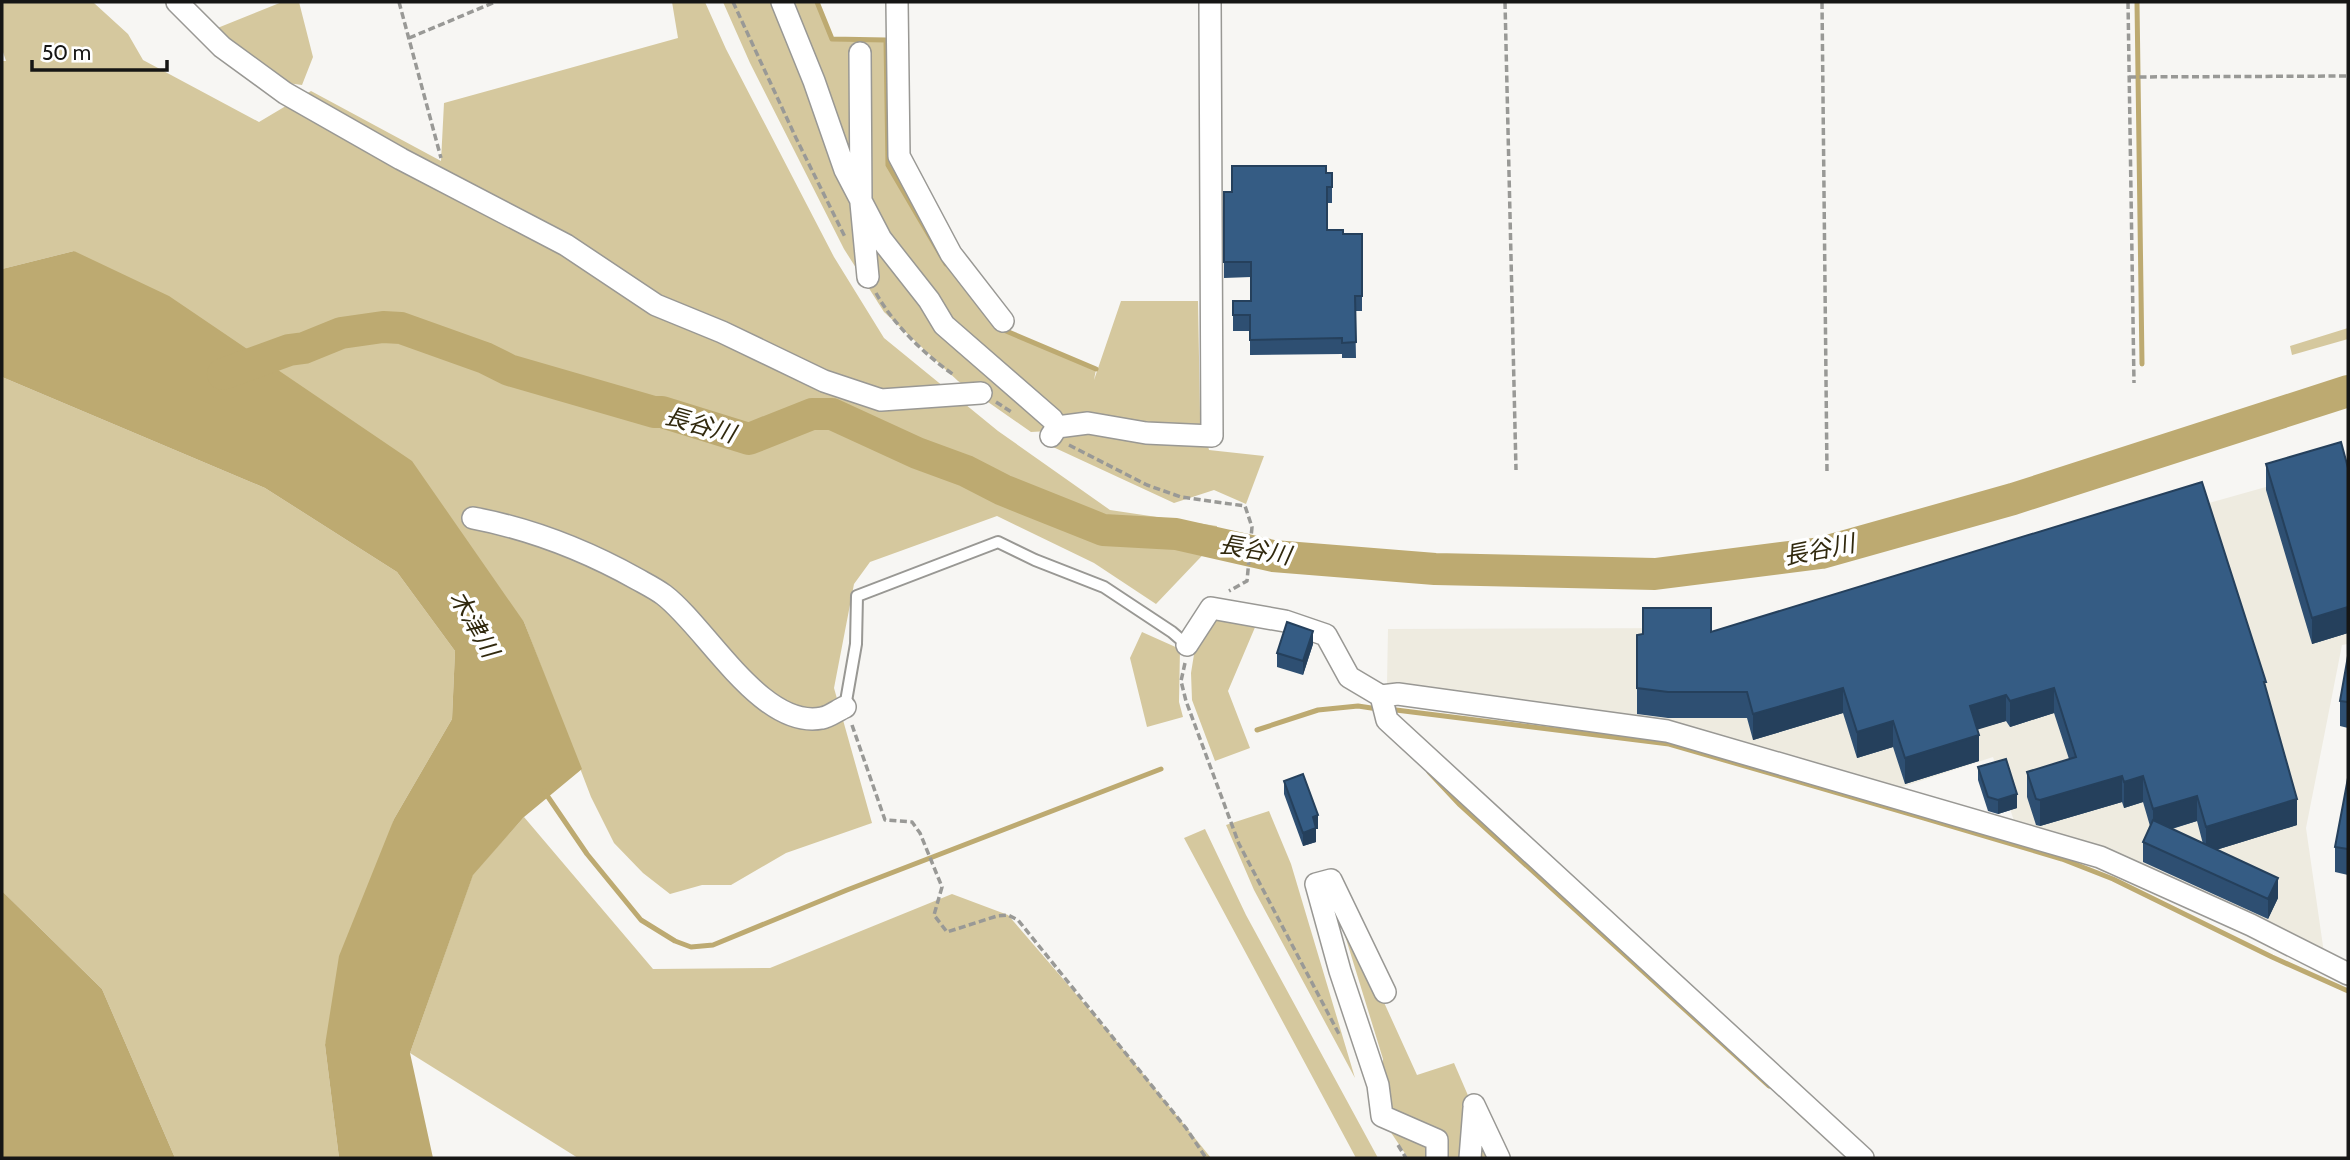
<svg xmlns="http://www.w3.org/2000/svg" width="2350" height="1160" font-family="Cabin,'Noto Sans JP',sans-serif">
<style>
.built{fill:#eeebe0}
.green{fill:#d5c89e}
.water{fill:#bdaa71}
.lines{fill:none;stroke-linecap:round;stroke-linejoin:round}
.stream{stroke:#bdaa71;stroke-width:5}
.river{stroke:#bdaa71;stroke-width:32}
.lane-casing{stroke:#999894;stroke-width:14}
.street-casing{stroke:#999894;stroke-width:24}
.path{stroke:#999996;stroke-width:3.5;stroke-dasharray:7 3.5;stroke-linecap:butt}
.lane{stroke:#fff;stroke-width:10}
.street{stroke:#fff;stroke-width:21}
.wall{fill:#2e4f72;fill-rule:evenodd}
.shaded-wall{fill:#25405c}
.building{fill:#355c84;stroke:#25405c;stroke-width:2}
.labels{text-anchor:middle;stroke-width:7;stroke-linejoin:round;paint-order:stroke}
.water-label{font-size:24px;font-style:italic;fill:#31290e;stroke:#fff}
</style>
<rect width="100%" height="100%" fill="#f7f6f3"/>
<path class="built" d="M2341,466L2348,489V644L2342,645L2306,828L2324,953L2016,827L1993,757L1890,791L1664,727L1387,684L1388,629L1701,628L1729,638L1970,576L2209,503Z"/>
<path class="green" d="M2,2H95L94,3L128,34L143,60L259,122L311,91L441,161L444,103L678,38L672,2H705L726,49L834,257L884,338L998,431L1110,510L1217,526V540L1156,604L1094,563L997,516L870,562L854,584L834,688L872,823L786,853L731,885H702L670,894L643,873L614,843L591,797L524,622L74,251L2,269V61H6L2,49Z
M282,2H299L313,57L302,85L280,82L215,29Z
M723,2H817L832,39L886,40L888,165L942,259L1000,330L1096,369L1094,380L1121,301H1198L1200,414L1209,450L1264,456L1246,504L1214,490L1174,503L1053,447L1067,430L1031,432L958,381L884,312L844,249L750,63Z
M2348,328V339L2292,355L2290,346Z
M2,377L265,488L397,572L455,651L452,719L394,819L325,1045L339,1158H175L102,989L2,891Z
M1219,614L1256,625L1228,691L1250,748L1215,761L1192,700L1191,673L1196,642Z
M1142,632L1180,649L1179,702L1183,717L1147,727L1130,658Z
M1269,811L1291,864L1355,1078L1254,890L1226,825Z
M524,817L653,969L770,968L952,894L1008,915L1113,1037L1211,1158H578L410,1053L473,874Z
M1205,829L1246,915L1378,1158H1356L1184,838Z
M1327,877L1417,1075L1454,1063L1495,1158H1408L1382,1119L1383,1059Z"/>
<path class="water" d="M74,251L169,296L412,461L524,622L582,769L524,817L473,875L410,1053L433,1158H339L325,1045L339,956L394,819L452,719L455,651L397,572L265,488L2,377V269Z
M2,891L102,989L175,1158H2Z"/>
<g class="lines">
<path class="stream" d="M817,2L832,39L886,40L888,165L946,264
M2137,2L2142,364
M999,328L1096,369
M1388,709L1669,744L1924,818L2062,859L2113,879L2272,957L2348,991
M1257,730L1318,710L1358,706L1378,709
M1429,772L1460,805L1769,1086
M544,791L587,854L641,920L675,941L691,947L713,945L847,890L1161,769"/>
<path class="river" d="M223,374L289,350L304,348L341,333L383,327L401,328L485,358L509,370L654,412H662L749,439L812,414H832L917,453L966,471L1003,490L1103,530L1176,534L1273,556L1435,569L1655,574L1821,553L2013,499L2348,391"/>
<g class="lane-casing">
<path id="lane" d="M845,707L856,644L857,596L998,542L1035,560L1104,587L1172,632L1187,645"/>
</g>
<g class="street-casing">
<path id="street" d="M177,2L222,47L285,93L401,159L566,245L656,305L722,332L824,381L881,400L981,393
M782,2L814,81L845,170L881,239L929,300L944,325L1052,419L1057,427
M897,2L899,156L951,254L1003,321
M860,53L861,203L868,277
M1051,436L1057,427L1088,423L1146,433L1212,436L1210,2
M473,518C531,529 585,550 637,579C646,584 656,589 664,595C707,628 762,730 822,718C829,717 838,710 845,707
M1187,645L1211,608L1285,621L1326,635L1349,677L1381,696L1398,694L1667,731L2100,857L2251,925L2348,974
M1381,696L1387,720L1863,1158
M1385,992L1331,880L1316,884L1340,971L1378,1085L1382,1116L1437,1140V1158
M1474,1105L1499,1158
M1470,1158L1474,1108"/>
</g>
<path class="path" d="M399,2L441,158
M733,2L796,138L845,237
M1505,2L1516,470
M1822,2L1827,473
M2128,2L2134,383
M409,38L495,2
M2129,77L2348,76
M876,293C893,324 925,355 954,375
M996,402L1013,413
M1069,445L1147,485L1181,497L1245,506L1252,527L1247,581L1229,591
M1185,663L1181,681L1186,701L1239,844L1340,1036
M852,725L885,820L912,822L920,833L942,887L934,915L947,932L997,916L1008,915L1018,920L1186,1128L1206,1158
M1398,1145L1406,1158"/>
<use href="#lane" class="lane"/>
<use href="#street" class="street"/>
</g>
<path class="wall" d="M1332,173V203H1327V230L1343,234H1362V311H1355L1356,358H1342V354L1250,355V331H1233V301H1251V277L1224,278V192H1232Z
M2266,464L2348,468V633L2312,644L2266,490Z
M1711,632L2266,690L2297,825L2216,850L2278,898L2268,919L2143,862V842L2150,826L2143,802L2124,808L2122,802L2040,826L2036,825L2027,797V772L2069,759L2054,713L2010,727L2006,721L1977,729L1979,761L1905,784L1893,747L1857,758L1843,713L1753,740L1747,718H1668L1637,714V635ZM2197,821L2203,844L2172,829Z
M1313,644L1303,675L1277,667V653Z
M2348,656V728L2340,726V701Z
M1978,767L2017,808L1998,814L1988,811L1978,780Z
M2348,778V875L2335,872V847Z
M1284,781L1318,829H1316V842L1303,846L1284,794Z"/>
<path class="shaded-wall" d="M2348,607V633L2312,644V618Z
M1313,631V644L1303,675V661Z
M1843,688V713L1753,740V714Z
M2054,688V713L2010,727V701Z
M2006,695V721L1970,732V706Z
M1893,721V747L1857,758V732Z
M1979,735V761L1905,784V758Z
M2122,776V802L2040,826V800Z
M2143,776V802L2124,808V782Z
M2017,794V808L1998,814V800Z
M2197,796V821L2153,834V809Z
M2297,799V825L2206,853V827Z
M1318,815V829H1316V842L1303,846V833L1313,817Z
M2278,878V898L2268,919V899Z"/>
<path class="building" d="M1232,166H1326V173H1332V187H1327V230H1343V234H1362V296H1355L1356,342L1342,343V338L1250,340V315H1233V301H1251V262H1224V192H1232Z
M2341,442L2348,468V607L2312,618L2266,464Z
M2202,482L2266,682H2264L2297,799L2206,827L2197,796L2153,809L2143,776L2124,782L2122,776L2040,800L2036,799L2027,772L2076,757L2054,688L2010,701L2006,695L1970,706L1979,735L1905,758L1893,721L1857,732L1843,688L1753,714L1747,692H1668L1637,688V635L1643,634V608H1711V632Z
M1287,622L1313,631L1303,661L1277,653Z
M2348,656V702L2340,701Z
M2006,759L2017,794L1998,800L1988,797L1978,767Z
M1303,774L1318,815L1313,817L1316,828L1303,833L1284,781Z
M2348,778V849L2335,847Z
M2153,820L2278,878L2268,899L2143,842Z"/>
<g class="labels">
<g class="water-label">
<text transform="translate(700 425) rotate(16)" y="8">長谷川</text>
<text transform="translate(1255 550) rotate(10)" y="8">長谷川</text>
<text transform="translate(1819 550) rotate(-11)" y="8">長谷川</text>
<text transform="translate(474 624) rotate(60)" y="8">木津川</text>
</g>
</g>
<rect width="2350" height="1160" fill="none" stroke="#161615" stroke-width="7"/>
<path d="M32 60v10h135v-10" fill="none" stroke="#161615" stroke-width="3.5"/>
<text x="42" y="60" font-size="21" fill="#161615" stroke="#ffffff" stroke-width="5" paint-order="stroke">50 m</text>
</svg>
